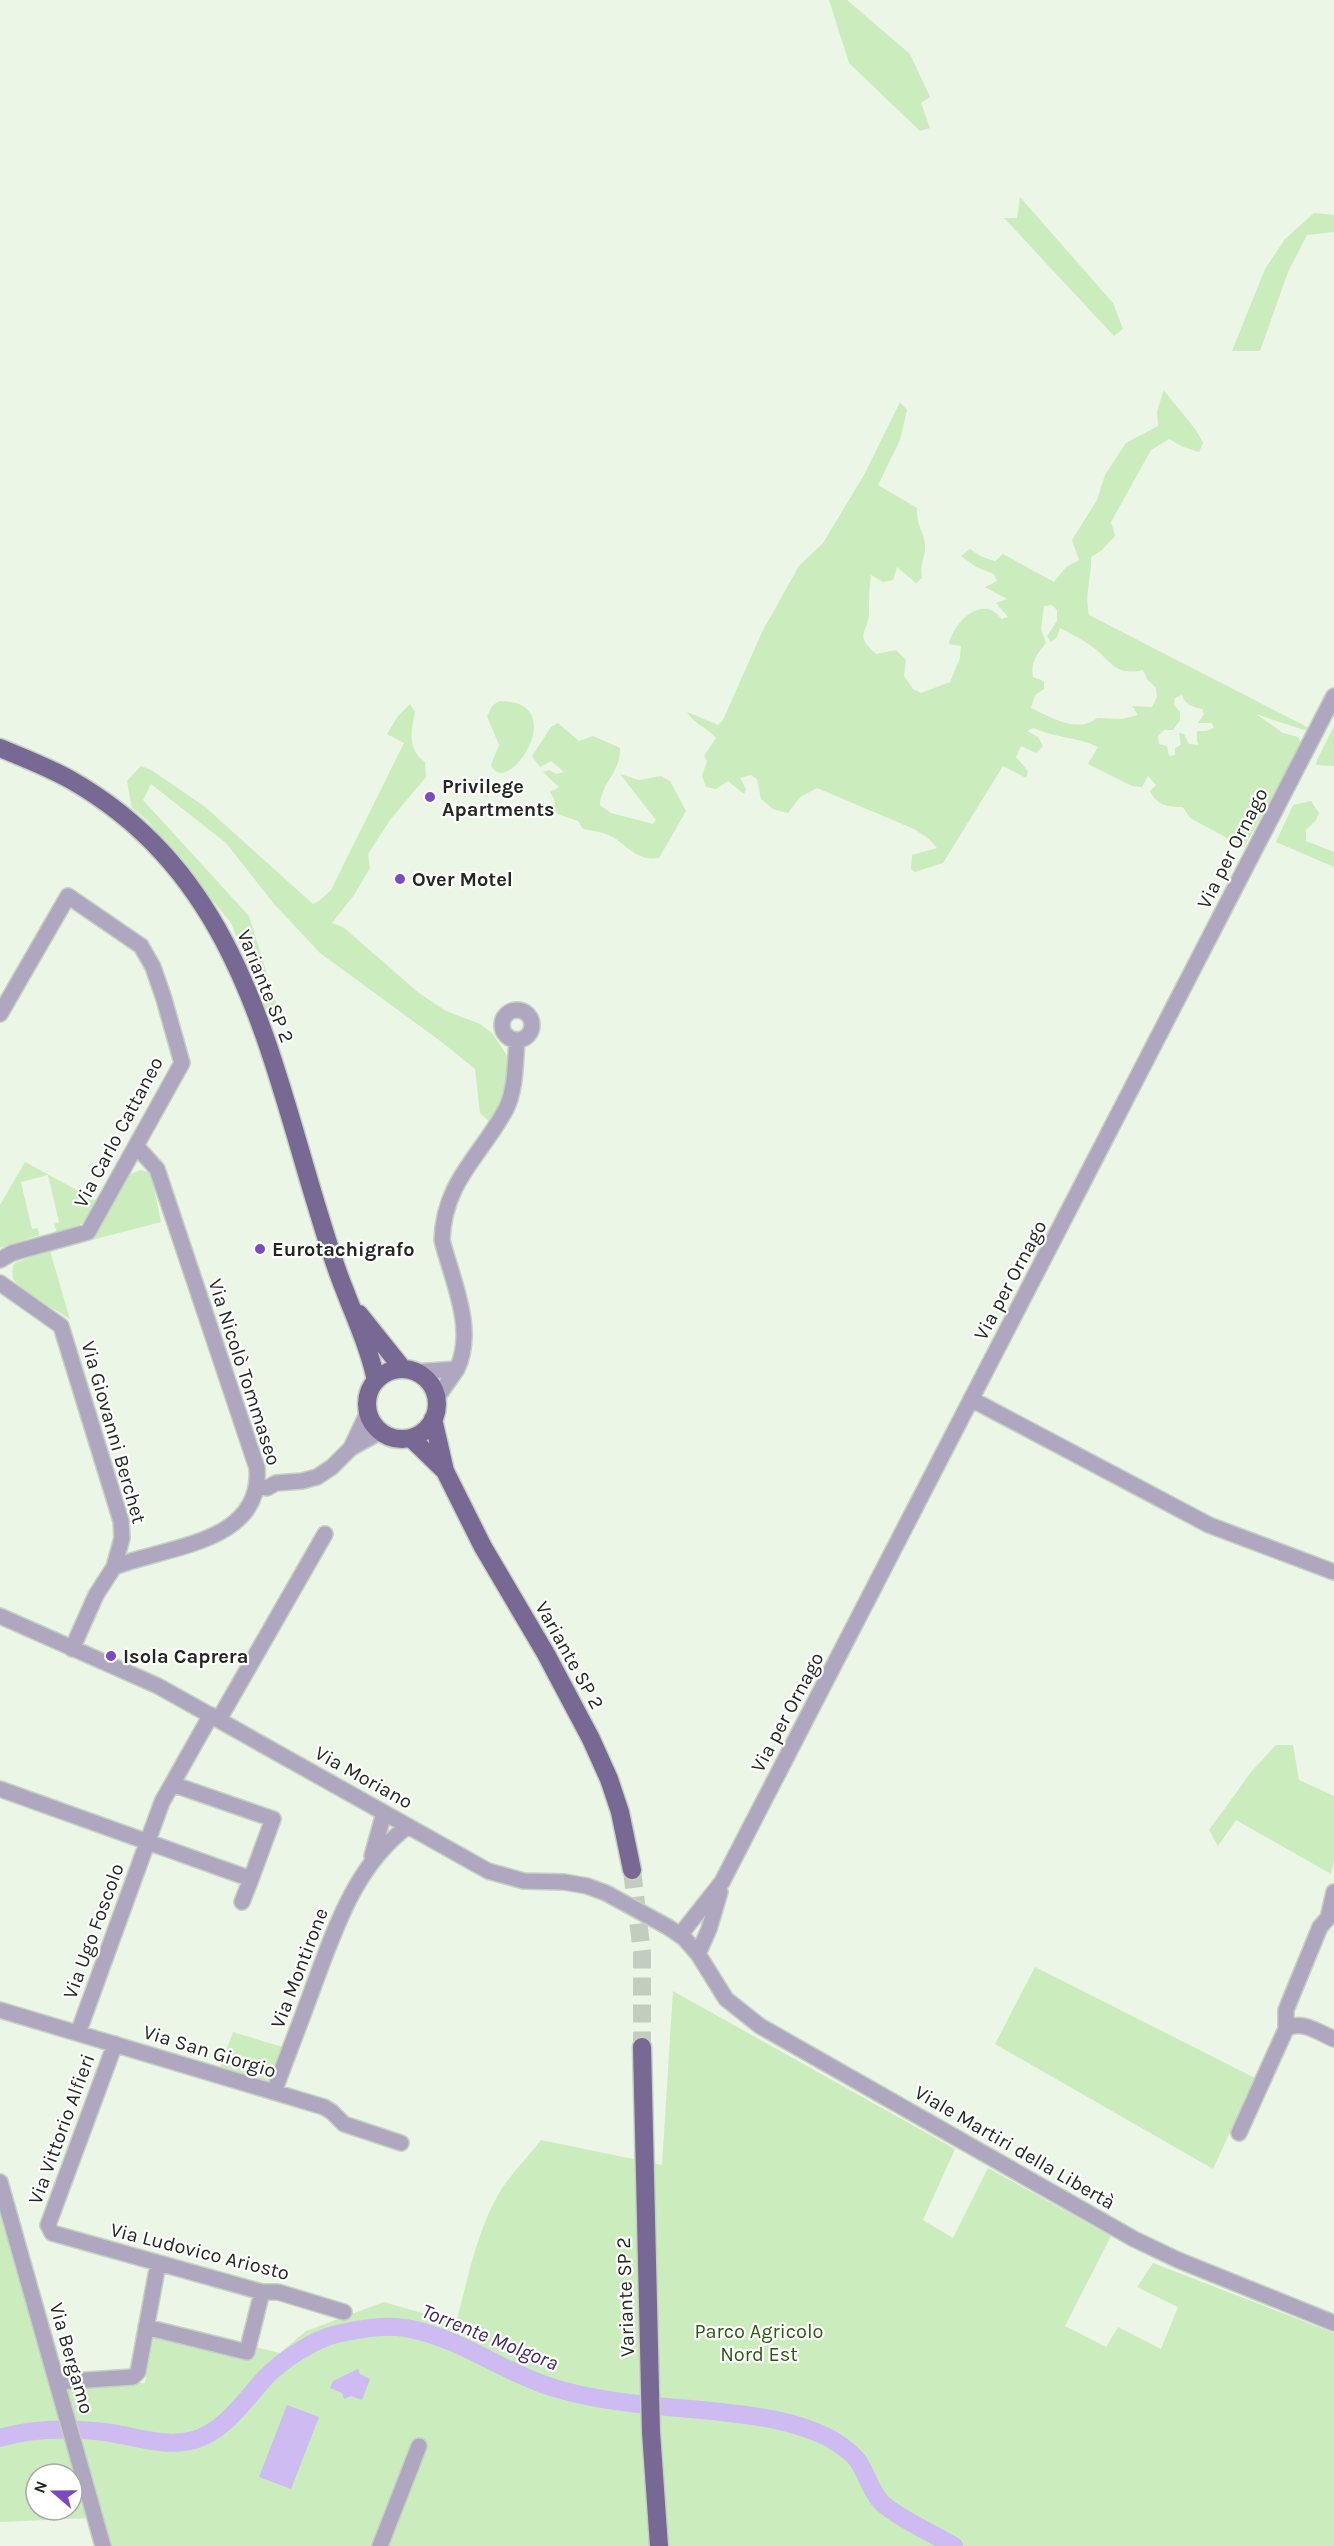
<svg xmlns="http://www.w3.org/2000/svg" width="1334" height="2546" font-family="Karla,sans-serif">
<style>
.green{fill:#cbecbc;fill-rule:evenodd}
.water{fill:#cdbbf2}
.lines{fill:none;stroke-linecap:round;stroke-linejoin:round}
.river{stroke:#cdbbf2;stroke-width:18}
.major-tunnel{stroke:#c3cdbf;stroke-width:18;stroke-dasharray:18 9;stroke-linecap:butt}
.minor-casing{stroke:#c7d1c3;stroke-width:18}
.major-casing{stroke:#c7d1c3;stroke-width:21}
.minor{stroke:#afa7bf;stroke-width:15}
.major{stroke:#776993;stroke-width:18}
.poi-dot{fill:#7b49c0;stroke:#fff;stroke-width:2}
.labels{text-anchor:middle;stroke-width:4.5;stroke-linejoin:round;paint-order:stroke}
.poi-label{font-size:20px;font-weight:bold;fill:#232721;stroke:#fff;text-anchor:start}
.street-label{font-size:20px;fill:#232721;stroke:#fff}
.park-label{font-size:20px;fill:#2e5713;stroke:#fff}
.water-label{font-size:21px;font-style:italic;fill:#402666;stroke:#fff}
</style>
<rect width="100%" height="100%" fill="#ebf6e6"/>
<path class="green" d="M829,0H847L910,54L930,97L921,103L930,128L920,131L849,63Z
M1020,197L1113,303L1123,329L1114,336L1004,218H1017Z
M1314,213L1334,215V232L1307,235L1288,272L1260,351H1232L1265,269L1285,239Z
M1164,390C1176,408 1194,423 1203,443L1199,452L1183,447L1169,439L1151,450L1111,522L1115,536L1101,551L1091,557C1092,576 1084,594 1089,615L1311,729L1304,730L1256,714L1283,733L1298,737L1302,744L1244,847L1190,818L1183,807C1168,807 1157,806 1150,791L1156,785L1148,776L1142,787L1132,786L1088,764L1098,747C1078,737 1054,738 1034,728L1027,731L1038,737L1043,746L1036,753L1021,746L1016,757L1028,771L1026,778L1003,766L943,863L915,872L911,869L912,855L937,848L929,839L914,829L817,788L800,797L788,813L773,809L761,799L757,779L751,775L740,778L746,789L744,794L728,781L716,789L706,787L702,776L707,761L704,756L716,738C707,727 693,724 687,712L718,725L723,720L763,630L799,566L823,543L864,475L900,402L907,410L900,440L878,485L917,508C916,526 924,532 925,545C926,556 919,564 922,578L916,583L897,567L893,580L883,582L871,575C869,588 869,600 869,613C868,634 853,634 876,654L896,650L906,660L904,676L913,689L921,693L950,682L960,658L961,646L949,644C952,628 972,603 991,610C994,611 999,616 1002,619L1008,617L996,603L1007,599L985,587L997,581L994,574L976,567L961,556L970,549L982,557L995,561L1003,554L1054,582L1066,567L1079,560L1072,540L1097,500L1105,475L1126,443L1158,426L1157,411ZM1052,605L1057,610V621L1047,636L1051,642L1057,637L1060,628C1072,634 1083,640 1094,648C1113,663 1115,676 1143,670L1147,679L1156,688L1157,697L1152,707L1132,706L1138,715L1122,719L1097,718C1078,734 1050,717 1031,708L1035,695L1044,689V681L1033,677C1030,663 1037,654 1046,643L1041,629L1044,606ZM1182,695C1185,705 1193,707 1202,709L1204,714L1198,723H1212L1214,728L1206,731H1197V741L1199,745L1189,744L1184,734L1179,733L1181,745L1175,748V755L1169,756L1167,746L1159,744L1158,736L1164,730H1173L1180,720V712L1174,705L1175,698Z
M500,701C574,701 506,801 491,765L499,745L487,716L493,705Z
M410,704L415,712C411,731 407,750 425,762L426,777L390,820L368,854L370,868L354,895L332,923L343,927L419,993L446,1011L480,1024L492,1033L506,1054L510,1069L496,1117L489,1121L480,1113L475,1069L443,1043L320,953L275,905L226,843L151,784L143,800L249,916L278,1010L270,1014L265,1007L231,923L148,821L132,808L127,781L141,766L151,770L204,806L313,904L319,901L331,890L404,743L387,734L398,716Z
M558,723L579,741L593,736L620,748C621,772 601,783 600,805L611,813L653,824L656,820L620,774L639,780L661,776L670,781L686,811L659,858C639,861 630,849 616,839C606,832 594,831 583,829L578,821L552,812C557,804 555,800 550,792L559,787L543,772L549,770L556,774L564,772L551,761L540,767L532,756L551,727Z
M1334,726V766L1316,765L1317,760Z
M1311,801L1319,813L1316,820L1306,830V841L1334,852V867L1276,842L1293,805Z
M25,1162L97,1201L84,1223L57,1233L54,1224L59,1222L48,1175L21,1182L32,1229L38,1228L39,1235L0,1248V1205Z
M140,1170L151,1173L161,1222L88,1241L87,1238L100,1228L129,1175Z
M50,1251L70,1319C57,1310 20,1292 14,1280C11,1275 13,1270 13,1265L17,1262Z
M1276,1745H1293L1299,1780L1334,1796V1860L1331,1874L1236,1820L1218,1846L1209,1830L1252,1771Z
M1035,1967L1255,2078L1213,2169L995,2044Z
M673,1991L955,2149L923,2220L953,2238L988,2168L1111,2236L1065,2326L1106,2347L1118,2327L1161,2349L1178,2307L1137,2287L1153,2263L1334,2333V2546H98L90,2518L0,2522V2201L53,2386L145,2383L154,2336L251,2346L280,2353L306,2331L384,2302L456,2323C467,2282 477,2231 498,2195C510,2174 527,2159 541,2140L662,2165ZM36,2474H72V2510H36Z
M233,2032L282,2047L270,2082L220,2068Z"/>
<path class="water" d="M358,2369L360,2374L370,2379L362,2400L351,2396L344,2399L342,2393L330,2388L333,2381Z
M287,2405L319,2417L291,2489L259,2477Z"/>
<g class="lines">
<path class="river" d="M0,2438C33,2428 70,2428 105,2432C134,2436 165,2448 194,2440C225,2431 245,2400 265,2378C281,2361 314,2339 337,2334C358,2329 384,2324 405,2328C456,2336 500,2370 548,2386C603,2404 664,2406 721,2412C757,2416 796,2421 829,2438C839,2444 851,2451 858,2461C867,2474 870,2490 881,2502C893,2515 937,2536 954,2546"/>
<path class="major-tunnel" d="M632,1870L642,1953V2047"/>
<g class="minor-casing">
<path id="minor" d="M502 1025a15 15 0 1 1 30 0a15 15 0 1 1-30 0Z
M0,1014L68,896L141,946L153,967L164,999L182,1063L88,1232L12,1253L0,1260
M0,1283L61,1326L121,1521L122,1538L114,1567L96,1595L72,1649
M457,1369C476,1329 452,1280 442,1240C444,1181 481,1156 506,1109C516,1089 515,1062 517,1041
M414,1372L457,1369L436,1399
M971,1399L1209,1525L1334,1572
M351,1448L368,1412
M257,1486L267,1488L276,1483L302,1481L317,1477L332,1467L351,1448L380,1432
M114,1567C166,1546 263,1544 257,1468L157,1169L137,1147
M0,1616L158,1686L488,1871L524,1881L564,1882L587,1886L606,1893L668,1927L684,1938L698,1954L726,1999L760,2026L1134,2239L1178,2260L1334,2323
M217,1719L222,1714L325,1534
M0,1789L251,1879L273,1819L172,1784
M372,1856L384,1813
M242,1902L251,1879
M680,1935L722,1882L1334,696
M698,1954L709,1929L720,1892
M0,2010L324,2107L332,2112L344,2124L401,2143
M1286,2029V2010L1320,1927L1328,1918L1334,1892
M78,2033L162,1802L211,1715
M115,2044L48,2225L52,2233L262,2292H278L344,2312
M274,2092C287,2056 301,2021 314,1985C336,1926 356,1865 408,1826
M1239,2133L1286,2029C1301,2019 1320,2033 1334,2039
M0,2182L103,2546
M146,2327L247,2352L262,2292
M57,2382L133,2377L138,2372L158,2264
M380,2546L419,2446"/>
</g>
<g class="major-casing">
<path id="major" d="M0,748C24,758 48,767 71,780C234,873 266,1039 316,1204C325,1233 333,1262 345,1291C356,1320 370,1350 376,1381
M359,1314L403,1369
M367 1404a35 35 0 1 1 70 0a35 35 0 1 1-70 0Z
M433,1419L445,1471L483,1547L546,1654L591,1739L609,1779L620,1812L632,1870
M411,1438L445,1471
M642,2047L651,2432L659,2546"/>
</g>
<use href="#minor" class="minor"/>
<use href="#major" class="major"/>
</g>
<g class="poi-dot">
<circle cx="430" cy="797" r="6"/>
<circle cx="400" cy="879" r="6"/>
<circle cx="260" cy="1249" r="6"/>
<circle cx="111" cy="1656" r="6"/>
</g>
<g class="labels">
<g class="poi-label">
<text x="442" y="793">Privilege<tspan x="442" dy="23">Apartments</tspan></text>
<text x="412" y="886">Over Motel</text>
<text x="272" y="1256">Eurotachigrafo</text>
<text x="123" y="1663">Isola Caprera</text>
</g>
<g class="street-label">
<text transform="translate(1232 848) rotate(-63)" y="7">Via per Ornago</text>
<text transform="translate(266 986) rotate(68)" y="7">Variante SP 2</text>
<text transform="translate(118 1132) rotate(-62)" y="7">Via Carlo Cattaneo</text>
<text transform="translate(1010 1280) rotate(-62)" y="7">Via per Ornago</text>
<text transform="translate(245 1372) rotate(72)" y="7">Via Nicolò Tommaseo</text>
<text transform="translate(114 1432) rotate(74)" y="7">Via Giovanni Berchet</text>
<text transform="translate(570 1655) rotate(61)" y="7">Variante SP 2</text>
<text transform="translate(787 1712) rotate(-62)" y="7">Via per Ornago</text>
<text transform="translate(364 1777) rotate(29)" y="7">Via Moriano</text>
<text transform="translate(93 1931) rotate(-70)" y="7">Via Ugo Foscolo</text>
<text transform="translate(299 1968) rotate(-69)" y="7">Via Montirone</text>
<text transform="translate(210 2051) rotate(17)" y="7">Via San Giorgio</text>
<text transform="translate(61 2129) rotate(-70)" y="7">Via Vittorio Alfieri</text>
<text transform="translate(1015 2147) rotate(30)" y="7">Viale Martiri della Libertà</text>
<text transform="translate(200 2251) rotate(14)" y="7">Via Ludovico Ariosto</text>
<text transform="translate(625 2297) rotate(-92)" y="7">Variante SP 2</text>
<text transform="translate(72 2358) rotate(74)" y="7">Via Bergamo</text>
</g>
<g class="park-label">
<text x="759" y="2338">Parco Agricolo<tspan x="759" dy="23">Nord Est</tspan></text>
</g>
<g class="water-label">
<text transform="translate(490 2337) rotate(22)" y="7">Torrente Molgora</text>
</g>
</g>
<g transform="translate(54 2492) rotate(290)"><circle r="28" fill="#ffffff" stroke="#a7a9a6" stroke-width="1.5"/>
<path d="M0-4.5L10 22L0 15L-10 22Z" fill="#7b49c0"/>
<text y="-9" font-size="16" font-weight="bold" text-anchor="middle" fill="#232721">N</text>
</g>
</svg>
